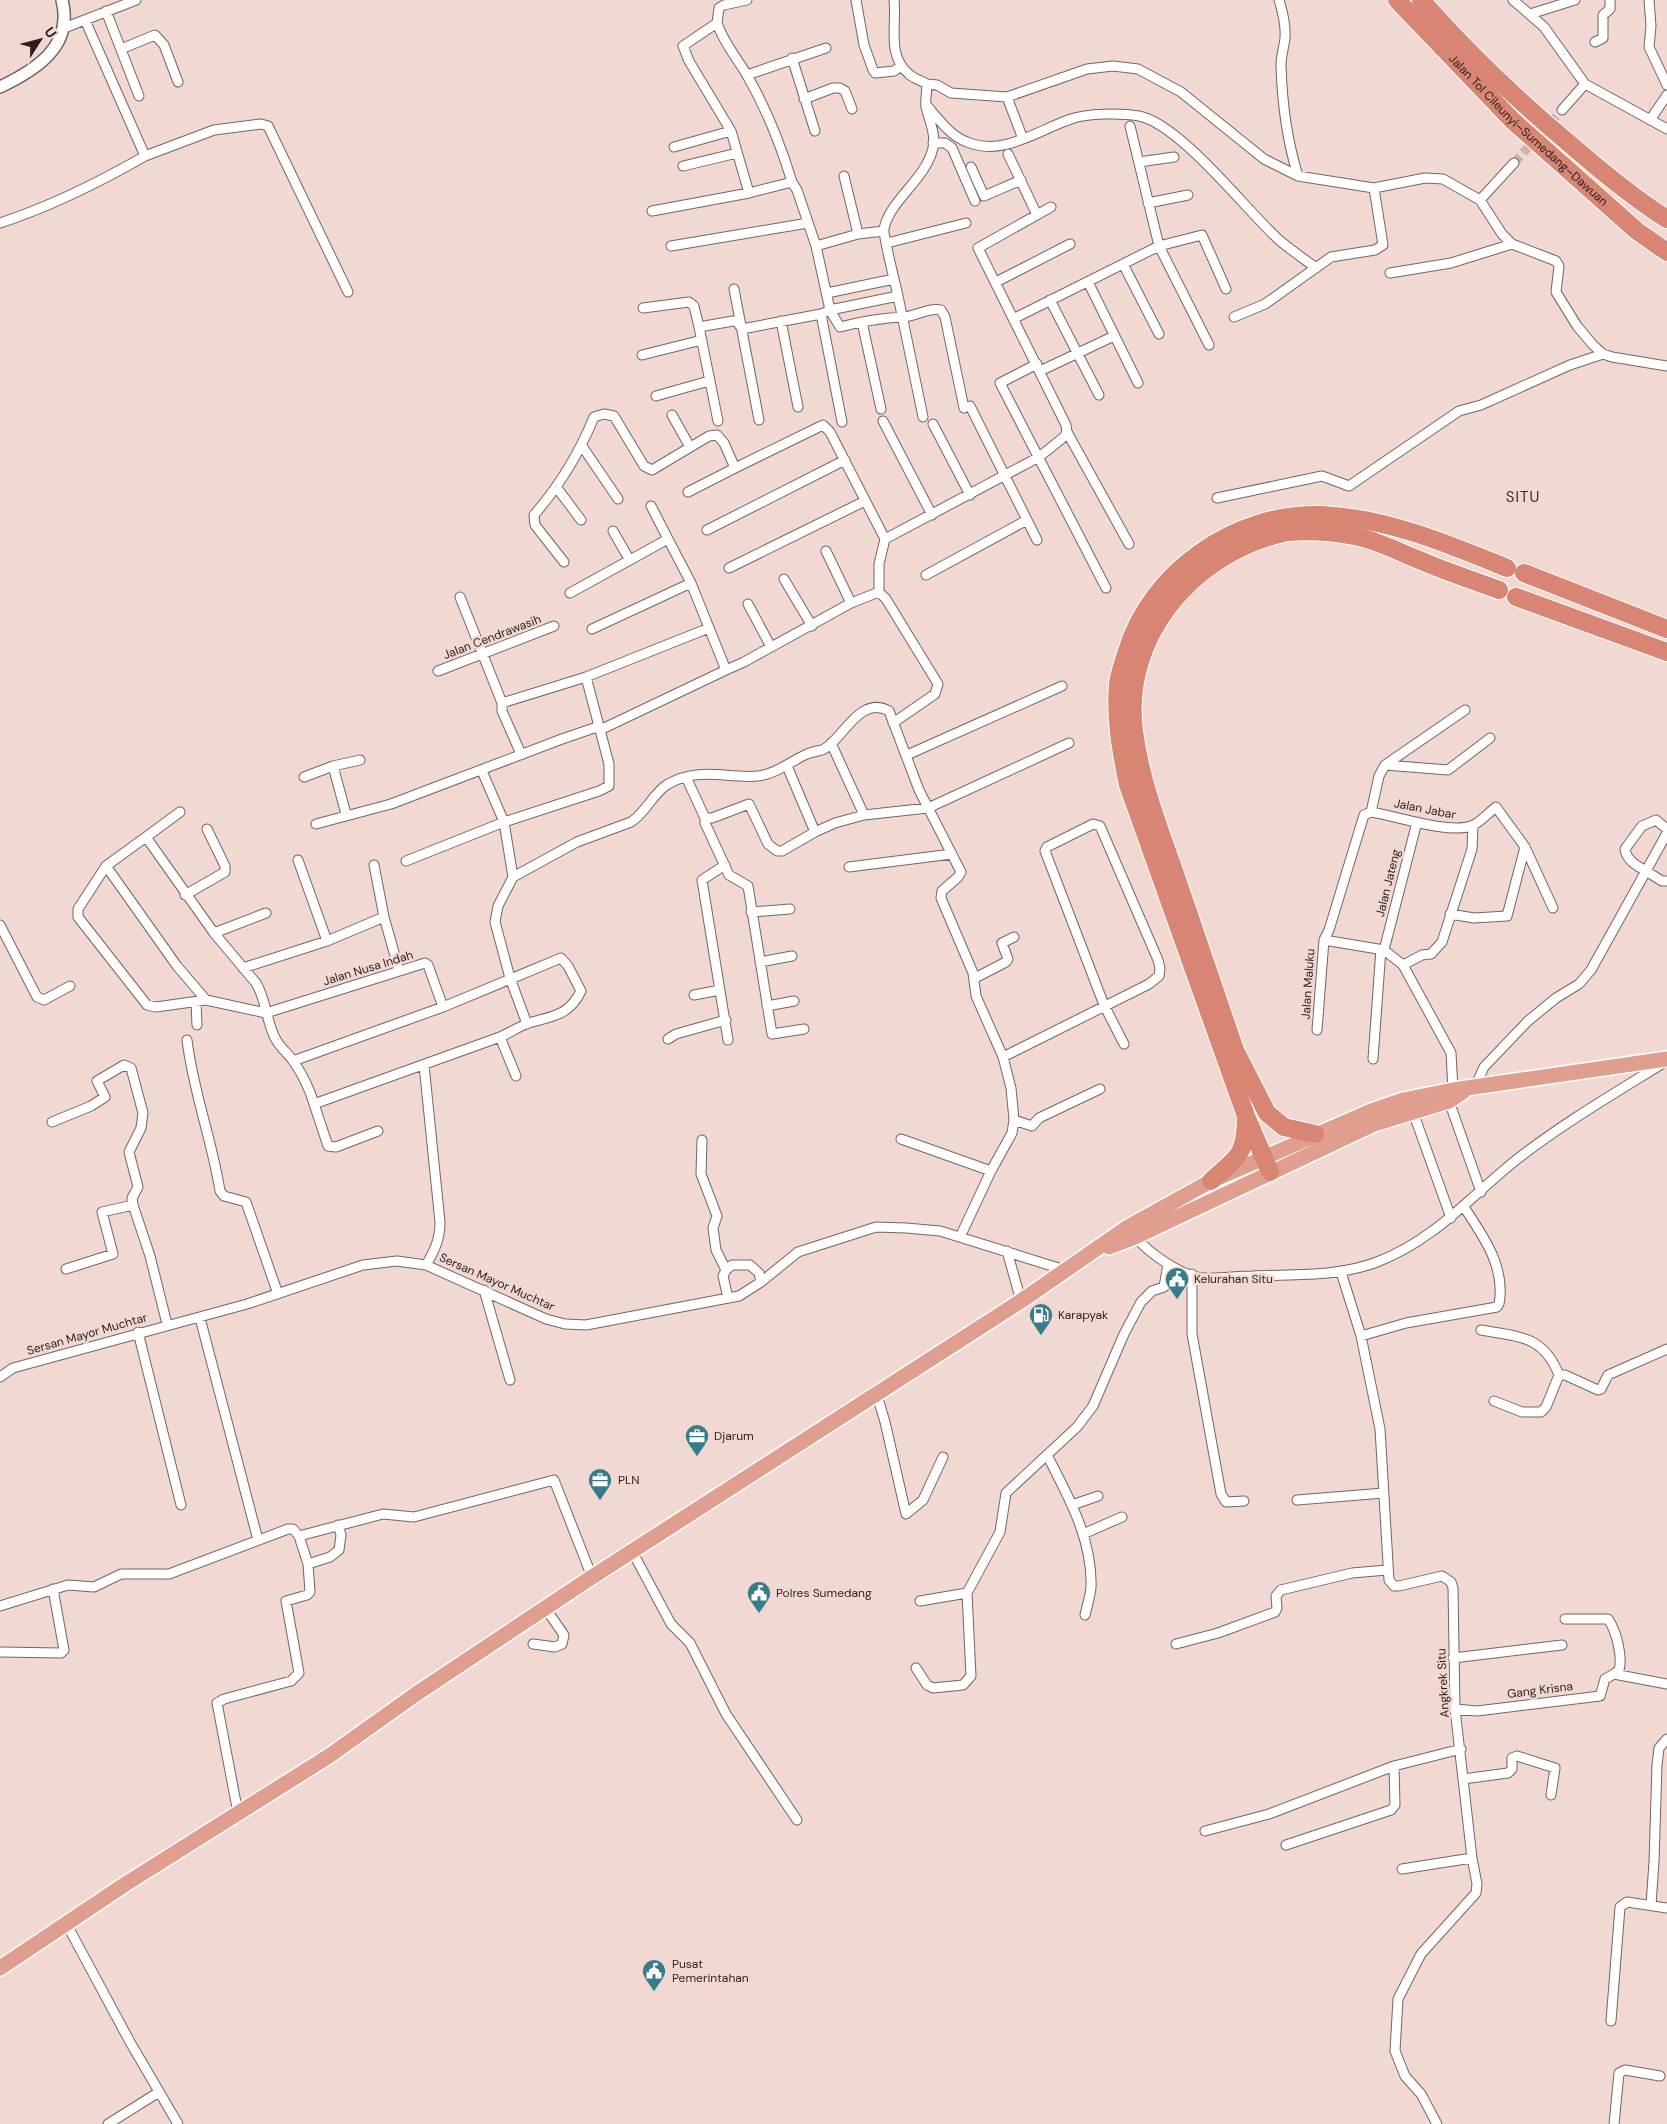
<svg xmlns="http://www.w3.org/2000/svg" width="1667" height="2124" font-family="'DM Sans',sans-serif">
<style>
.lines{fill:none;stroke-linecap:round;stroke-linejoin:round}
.minor-tunnel{stroke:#cab3ae;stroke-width:9;stroke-dasharray:9 4.5;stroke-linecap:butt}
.minor-casing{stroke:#7a635e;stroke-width:11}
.tertiary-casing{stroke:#7a635e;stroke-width:14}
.trunk-casing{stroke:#fff;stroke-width:18}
.motorway-casing{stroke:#fff;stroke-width:20}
.minor{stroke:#fff;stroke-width:9}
.tertiary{stroke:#fff;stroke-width:11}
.trunk{stroke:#e09e8f;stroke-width:15}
.motorway{stroke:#d88573;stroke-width:18}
.labels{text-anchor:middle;stroke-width:5;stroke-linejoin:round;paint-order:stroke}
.street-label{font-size:12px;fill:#291f1d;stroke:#f2d8d2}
.poi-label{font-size:12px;fill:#291f1d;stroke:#f2d8d2;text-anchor:start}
.quarter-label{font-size:15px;letter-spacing:1px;fill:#3b2823;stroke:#f2d8d2}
</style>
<rect width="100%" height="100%" fill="#f2d8d2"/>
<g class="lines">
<path class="minor-tunnel" d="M1514,163L1562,110"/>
<g class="minor-casing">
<path id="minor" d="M856,0L864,45L873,70L875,73L894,71L901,66
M1279,0C1283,13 1286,25 1285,38C1284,47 1281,56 1281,65C1282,103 1287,140 1298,176
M1513,0L1544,27L1585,84L1667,129
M1649,0L1651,26L1649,47L1667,85
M106,11L139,96
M1530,14L1575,0
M85,20L145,156L214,130L261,124L268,126L348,292
M717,23L719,8L724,5L747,0
M64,28L136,0
M1595,42L1603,38V15L1610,9V0
M121,49L155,35L164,45L178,82
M792,58L815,131
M747,75L826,48
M927,84L937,85L951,93L1007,97L1087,69L1113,66L1138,69L1181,92L1264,159L1298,176L1374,188L1425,178L1443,179L1480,200
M1007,97L1023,139
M804,99L833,88H840L845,91L852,109
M928,107C939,120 951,136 967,142C1003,157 1038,130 1071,119C1087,113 1122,113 1139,116C1180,124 1246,210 1279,240C1291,250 1304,259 1316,268
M1562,110L1585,84
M1650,120L1667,95
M1130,126L1159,246L1209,345
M731,131L689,61L683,46L717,23C724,44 738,59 748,77C767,110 781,146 792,182L797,190L816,246L858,234L884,231
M933,143H945L952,148L975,201
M674,147L731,131L749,193
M1008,154L1037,215
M1139,162L1174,157
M1514,163L1480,200L1502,234L1512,244L1556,261L1559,266L1556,292L1577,326L1593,345L1603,354L1612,357L1667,366
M683,166L737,153
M971,167L984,196L1021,180
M844,176L858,234
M1148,203L1188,195
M652,211L749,193L792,182
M0,223C52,206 98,183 145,156
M887,243L966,223
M671,246L808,223
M816,246L830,310L840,327C860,322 881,318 902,317C915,317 928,307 941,310L945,317L964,408
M1123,264L1159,334
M1390,273L1451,263L1512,244
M996,282L1070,244
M1088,282L1138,383
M734,289L759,420
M827,293L894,279
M898,296L923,417
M1050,300L1099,395
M643,308L689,302L694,306L699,327
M821,314L842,422
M1234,317L1265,304L1331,257L1375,250L1383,245L1374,188
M1015,318L1159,246L1202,235L1226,289
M781,321L798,407
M862,322L881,409
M642,355L702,340
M1037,364L1000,383L1106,588
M1040,371L1114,336
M656,396L709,381
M970,406L1037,540
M672,415L690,447
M718,421L699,327L733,321L737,322L742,329L821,314L830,310L898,296C896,286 883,236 884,229C889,201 926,179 933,148C936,134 929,120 926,107C925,100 927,91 927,84C922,81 915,79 910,75C886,56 897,26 894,0
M883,421L932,515
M933,424L970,495
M1067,432L1129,544
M582,446L618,499
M557,488L581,520
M688,492L735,468
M1217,498L1322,476L1349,486L1459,411L1481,405L1570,365L1603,354
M651,506L668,539
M707,530L845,460
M613,531L629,559
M885,539L1039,457L1064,437L1067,432L1066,425L978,248L1051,207
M826,551L851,603
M564,562L535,525L534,515C560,485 579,454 594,417L604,414L614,416L644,466L652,470L709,436L717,435L724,443L735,468L823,425L830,432L885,539L879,564V592
M729,568L865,501
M926,575L1027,520
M784,579L812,626
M570,593L668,539L691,583L726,670L744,662L851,603L879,592L886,599L938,684L935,694L893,723
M460,597L502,703
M748,604L771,647
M592,629L691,583
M438,671L554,626
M831,743L864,815
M521,754L502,711V703L586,677L709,628
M907,755L1062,686
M1385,765L1448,770L1490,738
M333,766L346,814
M787,766L815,832
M482,771L504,822L513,877L498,906L495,922L510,978L527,1024
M304,777L333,766L360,760
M686,777L705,818H712L749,804L768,844L777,851H782L815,832L835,823L864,815L928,808L1069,743
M1371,812C1397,816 1448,834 1471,826C1480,823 1488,813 1496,807L1525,847L1553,908
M705,818V823L729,875L748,886L772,1034L804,1029
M316,824L391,804L562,739L594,728L602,729L726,670
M1667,829L1656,820L1642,826L1625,849C1626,860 1637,866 1646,871L1667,833
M146,837L180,812
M298,860L327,941
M406,861L504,822L599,791L609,786V764L586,677
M374,865L384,917L399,970
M725,865L702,880L728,1040
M106,866L177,966L206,1000L266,1013L425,963L428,965L443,1007L561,958L568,966L581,991C568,1018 549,1016 526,1024C517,1028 509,1033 500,1037L314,1104C310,1090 302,1074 294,1062C288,1053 280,1048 275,1038C266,1020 266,999 256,983L214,933L146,837L106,866L78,909V917L147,1005L156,1007L206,1000
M849,867L952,854
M513,877L577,842L631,822C646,813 652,794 668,784C700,766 727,779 758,776C776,774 791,761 807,754C812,752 817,751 822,750C842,742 859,694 889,711L919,790L961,872L958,877L942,891L941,898L973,973L976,996L1003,1057L1011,1088L1014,1120L1012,1133L991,1171L960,1237
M185,895L225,872V866L207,829
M751,912L790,909
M1450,914L1474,918L1507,916L1525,847
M0,925L37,997L44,1000L70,986
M214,933L266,913
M1384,950L1417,822
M760,962L792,956
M1403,965L1422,955L1431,954L1442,942L1472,849L1473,825
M243,968L327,941L384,917
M975,978L1006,962L1008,959L1002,943L1014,937
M694,995L720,990
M196,1002L197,1025
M767,1006L794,1001
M1317,1030L1324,940
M500,1037L516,1076
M668,1039L676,1034L726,1020
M187,1040C193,1091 212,1140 220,1191L224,1196L246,1202L278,1294
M1003,1057L1149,984L1159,976L1160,968L1158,960L1100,826L1093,824L1047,847L1045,851L1104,1005L1124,1044
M1373,1059L1381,949
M293,1061L443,1007
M424,1065L440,1222C440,1239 435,1250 426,1265
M1475,1087L1484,1067L1528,1021L1556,998L1579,984L1591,970L1646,871L1662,881H1667
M1453,1090L1451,1053L1403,965L1384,950L1324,940L1329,930L1364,815L1371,812L1379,776L1385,765L1465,710
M1449,1101L1481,1192
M314,1104L328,1146L336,1147L378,1131
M1413,1112L1451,1218
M1014,1120L1032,1126L1039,1118L1100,1089
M52,1122L91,1106L105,1097L97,1081L124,1065L131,1068L143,1113L141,1128L129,1152L138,1187L132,1198L133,1205L150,1256L167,1324
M901,1139L991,1171
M702,1140L701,1174L717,1216L713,1228L716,1250L726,1270L723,1276L728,1298
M1134,1235C1147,1252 1182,1277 1204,1278C1220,1279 1237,1276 1253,1276C1294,1274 1338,1277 1377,1262C1433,1241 1470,1197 1516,1160C1562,1124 1615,1093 1665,1062
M1007,1251L1021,1301
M66,1269L113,1254L102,1212L133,1205
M726,1270L732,1265H750L759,1273L761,1282
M1341,1272L1361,1336L1380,1429L1389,1580L1394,1586H1399L1442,1576L1451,1582L1453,1588L1455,1709L1472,1858L1477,1884L1476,1893L1421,1954L1398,1999L1395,2051L1405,2076L1421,2094L1437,2124
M1192,1274V1334L1221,1494L1226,1502L1244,1501
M484,1290L510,1380
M200,1318L258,1540
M1481,1330C1519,1337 1543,1335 1559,1375
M138,1332L181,1505
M1361,1336L1406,1323L1497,1307L1499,1304C1506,1267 1483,1236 1464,1207
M0,1377L13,1368L247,1304L363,1265L397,1261L426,1265L546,1319L565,1324L586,1325L739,1296L761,1282L798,1252L876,1227L906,1228L940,1231L1065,1270
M877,1395L885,1422L906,1514L923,1500L943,1457
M1494,1401L1522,1412H1541L1546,1407L1559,1375H1565L1598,1390L1601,1389L1608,1375L1667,1349
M1047,1455C1068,1496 1093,1540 1091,1588C1090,1597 1087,1606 1085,1615
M1297,1500L1384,1493
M1072,1505L1098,1496
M1083,1534L1122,1517
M299,1536L383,1514L414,1517L554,1480L592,1577
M632,1551L671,1624L690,1643L726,1714L797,1820
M920,1601L967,1593
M0,1606L68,1585L94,1587L121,1574H169L288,1529H293L299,1536L308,1564
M1565,1619H1608C1616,1630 1623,1657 1619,1670L1614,1674L1667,1684
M533,1644L555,1647L562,1644L564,1635L546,1609
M1176,1644L1218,1633L1275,1612L1277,1608L1276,1596L1281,1590L1352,1573L1387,1570
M0,1652L61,1653L64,1650L53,1589
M1453,1658L1562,1645
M916,1668L927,1685L933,1688L963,1685L971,1676L967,1593L1000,1532L1006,1493L1077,1427L1093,1406L1124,1334L1141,1302L1152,1291L1164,1287L1168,1264
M1455,1709L1477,1711L1600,1696L1605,1679L1614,1674
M1463,1779L1508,1773L1512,1769V1758L1517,1756L1555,1768L1551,1795
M238,1813L217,1703L224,1699L291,1681L299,1673L286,1601L307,1595L310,1592L308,1564L330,1557L339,1550L341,1535L338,1525
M1205,1831L1269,1814L1394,1766L1461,1749
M1286,1845L1391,1810L1395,1805L1394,1766
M1402,1869L1472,1858
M1651,1905L1654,1862L1657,1765L1659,1748L1667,1739
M66,1923L130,2042L178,2124
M1611,2021L1620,1907L1627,1902L1667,1908
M108,2124L159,2092
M1614,2124L1619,2073L1625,2070L1660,2076"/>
</g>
<g class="tertiary-casing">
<path id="tertiary" d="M0,87C36,70 74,46 62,0"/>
</g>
<g class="trunk-casing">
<path id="trunk" d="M1109,1247L1135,1237L1374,1124L1449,1101L1463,1092
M0,1968L124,1885L329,1756L416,1694L592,1577L1021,1301L1128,1227L1211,1181L1371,1111L1403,1100L1453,1090L1667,1059"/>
</g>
<g class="motorway-casing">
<g id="motorway">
<path id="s1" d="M1397,0L1513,121L1637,231L1667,252"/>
<path d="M1421,0C1467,52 1517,100 1571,145C1601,171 1633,198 1667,219"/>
<path d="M1524,573L1667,629"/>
<path d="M1516,597L1667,652"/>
<path d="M1235,1050C1214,989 1194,929 1173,868C1157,823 1140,778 1134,731C1122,638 1191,556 1279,534C1299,529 1334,532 1354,536C1376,540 1397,551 1417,559C1444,571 1472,580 1499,590"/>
<path d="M1237,1054L1267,1113L1284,1127L1315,1134"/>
<path d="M1270,1172L1246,1116L1128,785C1121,751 1115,719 1118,684C1119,674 1123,664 1126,654C1150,571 1236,512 1322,515C1387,518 1448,544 1507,568"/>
<path d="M1211,1181C1236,1158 1245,1157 1246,1121"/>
</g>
</g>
<use href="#minor" class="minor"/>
<use href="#tertiary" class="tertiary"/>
<use href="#trunk" class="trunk"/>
<use href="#motorway" class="motorway"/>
</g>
<defs>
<g id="civic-pin" transform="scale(1.25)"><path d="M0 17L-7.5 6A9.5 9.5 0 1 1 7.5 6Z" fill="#377c89" stroke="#f2d8d2"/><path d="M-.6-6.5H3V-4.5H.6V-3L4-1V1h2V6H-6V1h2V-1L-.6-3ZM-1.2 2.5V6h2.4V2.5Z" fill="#fff"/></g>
<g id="fuel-pin" transform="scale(1.25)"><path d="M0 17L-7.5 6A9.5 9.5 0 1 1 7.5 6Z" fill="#377c89" stroke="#f2d8d2"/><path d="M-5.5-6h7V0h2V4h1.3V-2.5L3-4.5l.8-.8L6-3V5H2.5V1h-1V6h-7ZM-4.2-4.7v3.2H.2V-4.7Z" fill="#fff"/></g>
<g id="office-pin" transform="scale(1.25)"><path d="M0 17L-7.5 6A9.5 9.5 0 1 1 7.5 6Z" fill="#377c89" stroke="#f2d8d2"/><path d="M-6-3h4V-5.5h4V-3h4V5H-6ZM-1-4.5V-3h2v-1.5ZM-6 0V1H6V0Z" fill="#fff"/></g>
</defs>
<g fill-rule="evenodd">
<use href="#civic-pin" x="1177" y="1279"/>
<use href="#fuel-pin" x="1041" y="1315"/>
<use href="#office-pin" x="697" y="1436"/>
<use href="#office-pin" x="600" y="1480"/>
<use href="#civic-pin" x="759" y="1593"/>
<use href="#civic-pin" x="654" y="1971"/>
</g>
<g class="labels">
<g class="street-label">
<text dy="4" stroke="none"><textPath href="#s1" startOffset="185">Jalan Tol Cileunyi–Sumedang–Dawuan</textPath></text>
<text transform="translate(492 637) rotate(-21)" y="4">Jalan Cendrawasih</text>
<text transform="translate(1425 809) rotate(11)" y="4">Jalan Jabar</text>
<text transform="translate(1388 883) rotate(-76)" y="4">Jalan Jateng</text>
<text transform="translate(368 968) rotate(-17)" y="4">Jalan Nusa Indah</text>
<text transform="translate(1308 984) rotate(-86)" y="4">Jalan Maluku</text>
<text transform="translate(497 1282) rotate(24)" y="4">Sersan Mayor Muchtar</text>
<text transform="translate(87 1334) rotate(-16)" y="4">Sersan Mayor Muchtar</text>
<text transform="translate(1443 1683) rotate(-93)" y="4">Angkrek Situ</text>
<text transform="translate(1540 1690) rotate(-7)" y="4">Gang Krisna</text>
</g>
<g class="poi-label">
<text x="1194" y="1283">Kelurahan Situ</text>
<text x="1058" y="1319">Karapyak</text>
<text x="714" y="1440">Djarum</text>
<text x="618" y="1484">PLN</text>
<text x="776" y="1597">Polres Sumedang</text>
<text x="672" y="1968">Pusat<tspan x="672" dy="14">Pemerintahan</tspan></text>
</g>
<g class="quarter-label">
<text x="1523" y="502">SITU</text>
</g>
</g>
<g transform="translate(40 40) rotate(54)" stroke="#f2d8d2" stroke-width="4" paint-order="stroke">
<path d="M0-4L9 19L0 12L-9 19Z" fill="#291f1d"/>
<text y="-8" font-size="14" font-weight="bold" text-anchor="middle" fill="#291f1d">U</text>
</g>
</svg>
